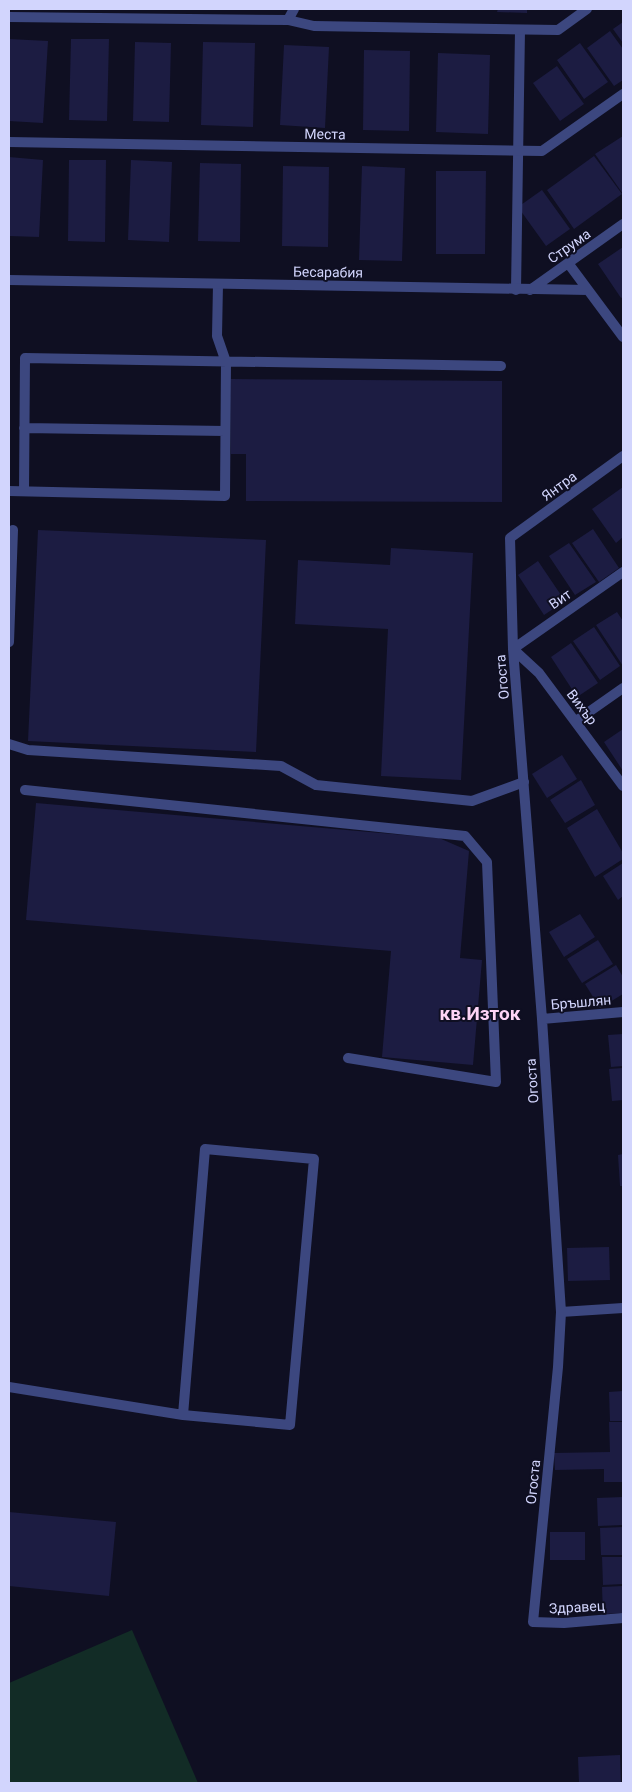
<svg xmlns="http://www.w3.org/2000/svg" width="632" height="1792" font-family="Roboto,sans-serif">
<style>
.green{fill:#122c26}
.building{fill:#1c1c42}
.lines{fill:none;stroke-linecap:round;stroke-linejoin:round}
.service{stroke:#3c477f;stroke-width:10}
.minor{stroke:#3c477f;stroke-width:10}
.labels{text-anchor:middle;stroke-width:4;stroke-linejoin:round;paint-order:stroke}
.street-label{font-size:14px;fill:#d2d5fd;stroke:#0f0f22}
.district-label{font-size:19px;font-weight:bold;fill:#fdd4f6;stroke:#0f0f22}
</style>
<rect width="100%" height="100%" fill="#0f0f22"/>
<path class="green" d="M132,1630L198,1783H9V1683Z"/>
<path class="building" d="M498,9H527V13L497,12Z
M623,22V43L613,29Z
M610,31L623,49V80L614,86L587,48Z
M9,39L48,41L43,123L9,121Z
M71,39H109L107,121L69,120Z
M135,42L171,43L169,122L133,121Z
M203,42L255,43L253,127L201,125Z
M580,43L608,82L584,99L557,60Z
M284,45L329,47L325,128L280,125Z
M364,50L410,51L409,131L363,130Z
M438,53L490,55L488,134L436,132Z
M557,66L584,104L560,121L533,83Z
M623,136V194L595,154Z
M594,156L622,194L574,229L547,190Z
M9,157L43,160L39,237L9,236Z
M69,160H106L105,242L68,241Z
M131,160L172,162L169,242L128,240Z
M200,163L241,164L240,242L198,241Z
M283,166L329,167L328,247L282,246Z
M362,166L405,168L402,261L359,260Z
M436,171H486L485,254H436Z
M542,190L570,229L546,246L518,207Z
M623,247V297L621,298L598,264Z
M231,379L502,381V502L246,501V454H231Z
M623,487V537L616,543L592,509Z
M593,529L619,568L599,582L572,543Z
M38,530L266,540L256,752L28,741Z
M569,543L596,582L575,595L549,556Z
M391,548L473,553L461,780L381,776L388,629L295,624L298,560L390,565Z
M538,561L565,601L544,615L518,575Z
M617,612L623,621V666L596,625Z
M594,627L620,666L600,680L573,641Z
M571,643L598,683L577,697L551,657Z
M623,729V771L604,742Z
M562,755L577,779L547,798L532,774Z
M581,780L595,805L565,823L550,800Z
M36,803L439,838L469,851L460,958L482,960L473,1065L382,1057L391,951L26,920Z
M597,809L623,853V859L595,877L567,828Z
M623,863V896L618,900L603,876Z
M580,914L595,937L564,957L549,932Z
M598,940L613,964L582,983L567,959Z
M616,965L623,977V994L600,1008L585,984Z
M623,1034V1066L611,1067L608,1035Z
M623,1068V1100L612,1101L609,1069Z
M623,1154V1186H620L618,1155Z
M609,1247L610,1280L568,1281L567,1248Z
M623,1391V1421H610L609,1392Z
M609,1422H623V1482H604V1469L555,1470L554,1453L610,1452Z
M623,1497V1525L598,1526L597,1498Z
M9,1512L116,1522L109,1596L9,1586Z
M623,1527V1555H601L600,1528Z
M550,1532H585V1560H550Z
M602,1557H623V1584L603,1585Z
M623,1586V1613L603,1614L602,1587Z
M620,1755L621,1783H579L578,1757Z"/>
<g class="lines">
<path class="service" d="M516,290L520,30
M24,428L225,431
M9,491L225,496L226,362L217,336L218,284
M24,491L25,358L501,366
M9,642L13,530
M9,744L28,750L281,766L316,785L472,801L524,782
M25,790L465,836L487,862L496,1082L348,1058
M9,1387L183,1415L290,1425L314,1159L205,1149L183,1415"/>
<path class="minor" d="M9,17L288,20L314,26L558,30L587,9
M288,20L294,9
M9,142L542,151L623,94
M568,263L623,337
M9,280L588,290
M530,290L623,224
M623,456L510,538L513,649L542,1019L561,1312L558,1367L533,1622L564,1623L623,1618
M623,572L513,649L539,673L623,786
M576,721L623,688
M542,1019L623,1012
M561,1312L623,1308"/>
</g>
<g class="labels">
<g class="street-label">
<text transform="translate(325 134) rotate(1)" y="5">Места</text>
<text transform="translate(569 246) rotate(-35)" y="5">Струма</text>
<text transform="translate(328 272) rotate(1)" y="5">Бесарабия</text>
<text transform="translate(559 486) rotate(-36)" y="5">Янтра</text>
<text transform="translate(560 599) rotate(-35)" y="5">Вит</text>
<text transform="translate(502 677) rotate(-95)" y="5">Огоста</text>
<text transform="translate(582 707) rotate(53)" y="5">Вихър</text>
<text transform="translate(581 1002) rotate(-5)" y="5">Бръшлян</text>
<text transform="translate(532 1081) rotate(-94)" y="5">Огоста</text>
<text transform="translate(533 1482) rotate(-84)" y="5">Огоста</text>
<text transform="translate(577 1607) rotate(-3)" y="5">Здравец</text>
</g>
<g class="district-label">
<text x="480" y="1020">кв.Изток</text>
</g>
</g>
<rect width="632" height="1792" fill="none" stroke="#d2d5fd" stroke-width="20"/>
</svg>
